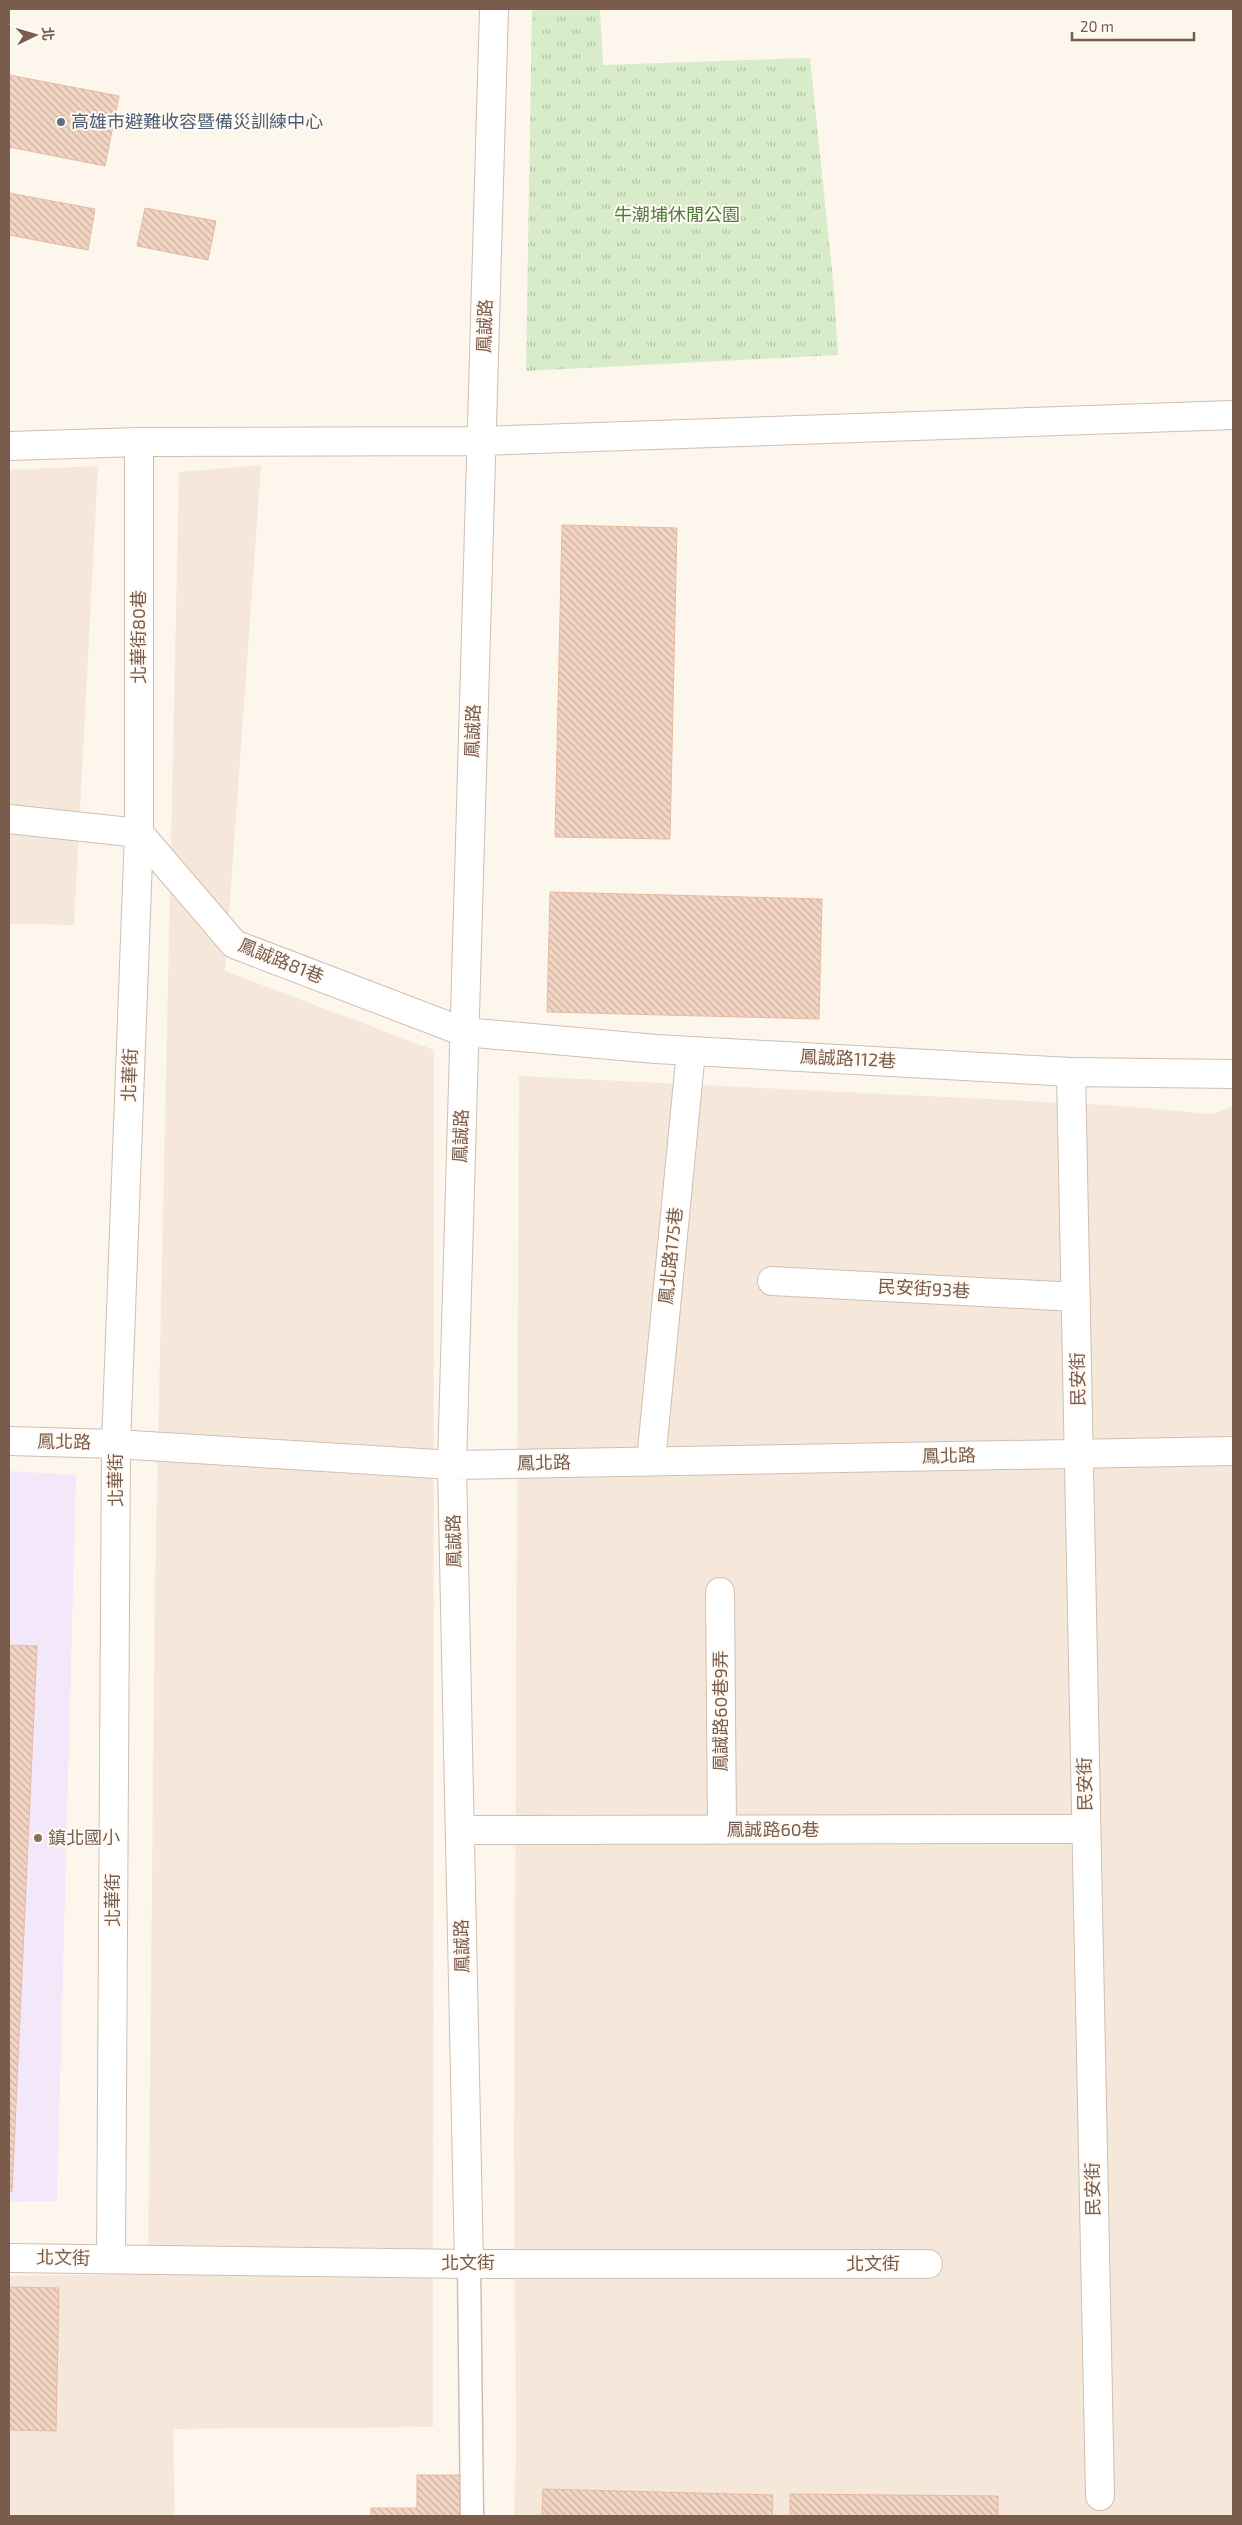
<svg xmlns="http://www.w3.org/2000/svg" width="1242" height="2525" font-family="'Exo 2','Noto Sans TC',sans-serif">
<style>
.residential{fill:#f5e8da}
.education{fill:#f3e8fa}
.park{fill:url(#park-tufts)}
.building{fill:url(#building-back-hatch);stroke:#e6bba3}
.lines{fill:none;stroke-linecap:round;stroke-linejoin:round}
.service-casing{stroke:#d1beb0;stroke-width:25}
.minor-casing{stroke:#d1beb0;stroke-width:30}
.service{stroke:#fff;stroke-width:22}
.minor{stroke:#fff;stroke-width:28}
.service-dot{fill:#5c6f8a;stroke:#fffaf3;stroke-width:2}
.education-dot{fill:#8d6e63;stroke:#fffaf3;stroke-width:2}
.labels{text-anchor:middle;stroke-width:4;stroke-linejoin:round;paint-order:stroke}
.service-label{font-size:18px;fill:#4e5e75;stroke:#fffaf3;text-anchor:start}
.park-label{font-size:18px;fill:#537a41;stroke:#fffaf3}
.street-label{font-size:18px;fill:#7a5c4d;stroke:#fffaf3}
.education-label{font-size:18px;fill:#785e54;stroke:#fffaf3;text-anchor:start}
</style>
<defs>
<pattern id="park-tufts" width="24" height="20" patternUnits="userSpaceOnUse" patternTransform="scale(1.25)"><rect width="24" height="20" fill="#d8ecc9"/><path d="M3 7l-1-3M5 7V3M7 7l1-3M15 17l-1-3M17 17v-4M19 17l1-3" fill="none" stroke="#b4c2a5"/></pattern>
<pattern id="building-back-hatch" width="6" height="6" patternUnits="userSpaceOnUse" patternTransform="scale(1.25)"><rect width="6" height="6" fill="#f3d5c3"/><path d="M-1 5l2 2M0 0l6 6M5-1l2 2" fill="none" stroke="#cab0a1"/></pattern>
</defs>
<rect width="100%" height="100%" fill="#fdf6ec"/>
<path class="residential" d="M261,465L225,971L434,1050L433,2427L173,2429L175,2516H9V2276L148,2274L155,1584L179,472Z
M98,466L74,925L9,924V470Z
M519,1076L1108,1105L1212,1114L1233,1106V2516H514L516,2450L514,2144Z"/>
<path class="education" d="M9,1471L76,1475L57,2201L9,2202Z"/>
<path class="park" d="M532,9H600L603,65L810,58L834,291L838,355L526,371Z"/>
<path class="building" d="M9,75L119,96L105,166L9,147Z
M9,193L95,209L88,250L9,235Z
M145,208L216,221L208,260L137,246Z
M562,525L677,528L670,839L555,837Z
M550,892L822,899L819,1019L547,1012Z
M9,1645L37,1646L12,2192H9Z
M9,2287L59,2288L56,2431L9,2430Z
M417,2475H465V2516H371V2508H417Z
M543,2489L773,2495L772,2516H542Z
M790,2494L998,2496V2516H790Z"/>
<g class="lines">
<g class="service-casing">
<path id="service" d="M469,2264L472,2516"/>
</g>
<g class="minor-casing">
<path id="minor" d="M139,442V833L234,944L464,1032L656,1049L1071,1072L1233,1074
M9,446L139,442L482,441L1233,415
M9,819L139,833L116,1444L111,2259
M1071,1072L1100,2496
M772,1281L1076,1297
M9,1441L116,1444L452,1465L1233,1451
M651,1461L691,1051
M720,1592L722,1830
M460,1830L1086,1829
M9,2258L469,2264H928
M469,2264L452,1465L494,9"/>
</g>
<use href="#service" class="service"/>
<use href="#minor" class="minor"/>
</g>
<circle class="service-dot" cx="61" cy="122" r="5"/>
<circle class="education-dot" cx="38" cy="1838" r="5"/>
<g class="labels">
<g class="service-label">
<text x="71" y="128">高雄市避難收容暨備災訓練中心</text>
</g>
<g class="park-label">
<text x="677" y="221">牛潮埔休閒公園</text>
</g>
<g class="street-label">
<text transform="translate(485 326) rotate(-88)" y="6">鳳誠路</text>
<text transform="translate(139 637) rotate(-90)" y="6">北華街80巷</text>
<text transform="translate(473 731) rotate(-88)" y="6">鳳誠路</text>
<text transform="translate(281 961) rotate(22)" y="6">鳳誠路81巷</text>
<text transform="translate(848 1059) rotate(3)" y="6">鳳誠路112巷</text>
<text transform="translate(130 1075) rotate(-88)" y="6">北華街</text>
<text transform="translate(461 1136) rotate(-88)" y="6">鳳誠路</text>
<text transform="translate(671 1256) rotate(-84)" y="6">鳳北路175巷</text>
<text transform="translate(924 1289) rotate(3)" y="6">民安街93巷</text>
<text transform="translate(1078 1379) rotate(-91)" y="6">民安街</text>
<text transform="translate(64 1442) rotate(1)" y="6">鳳北路</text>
<text transform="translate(949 1456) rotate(-1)" y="6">鳳北路</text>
<text transform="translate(544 1463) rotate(-1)" y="6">鳳北路</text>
<text transform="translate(116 1480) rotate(-90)" y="6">北華街</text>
<text transform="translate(454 1541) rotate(-91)" y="6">鳳誠路</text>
<text transform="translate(721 1711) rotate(-90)" y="6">鳳誠路60巷9弄</text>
<text transform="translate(1085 1784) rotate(-91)" y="6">民安街</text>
<text x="773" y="1836">鳳誠路60巷</text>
<text transform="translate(113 1900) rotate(-90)" y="6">北華街</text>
<text transform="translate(462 1946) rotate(-91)" y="6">鳳誠路</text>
<text transform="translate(1093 2189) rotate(-91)" y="6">民安街</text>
<text transform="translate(63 2258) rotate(1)" y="6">北文街</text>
<text x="468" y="2269">北文街</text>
<text x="873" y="2270">北文街</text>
</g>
<g class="education-label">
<text x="48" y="1844">鎮北國小</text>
</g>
</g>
<rect width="1242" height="2525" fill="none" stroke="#7a5c4d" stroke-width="20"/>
<g transform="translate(35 35) rotate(85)" stroke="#fffaf3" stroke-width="4" paint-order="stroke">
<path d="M0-4L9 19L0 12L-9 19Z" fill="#7a5c4d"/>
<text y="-8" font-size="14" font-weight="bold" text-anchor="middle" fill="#7a5c4d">北</text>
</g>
<path d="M1072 32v8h122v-8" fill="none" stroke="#7a5c4d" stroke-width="2.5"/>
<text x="1080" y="32" font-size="15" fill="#7a5c4d" stroke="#fffaf3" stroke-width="4" paint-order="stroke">20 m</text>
</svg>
